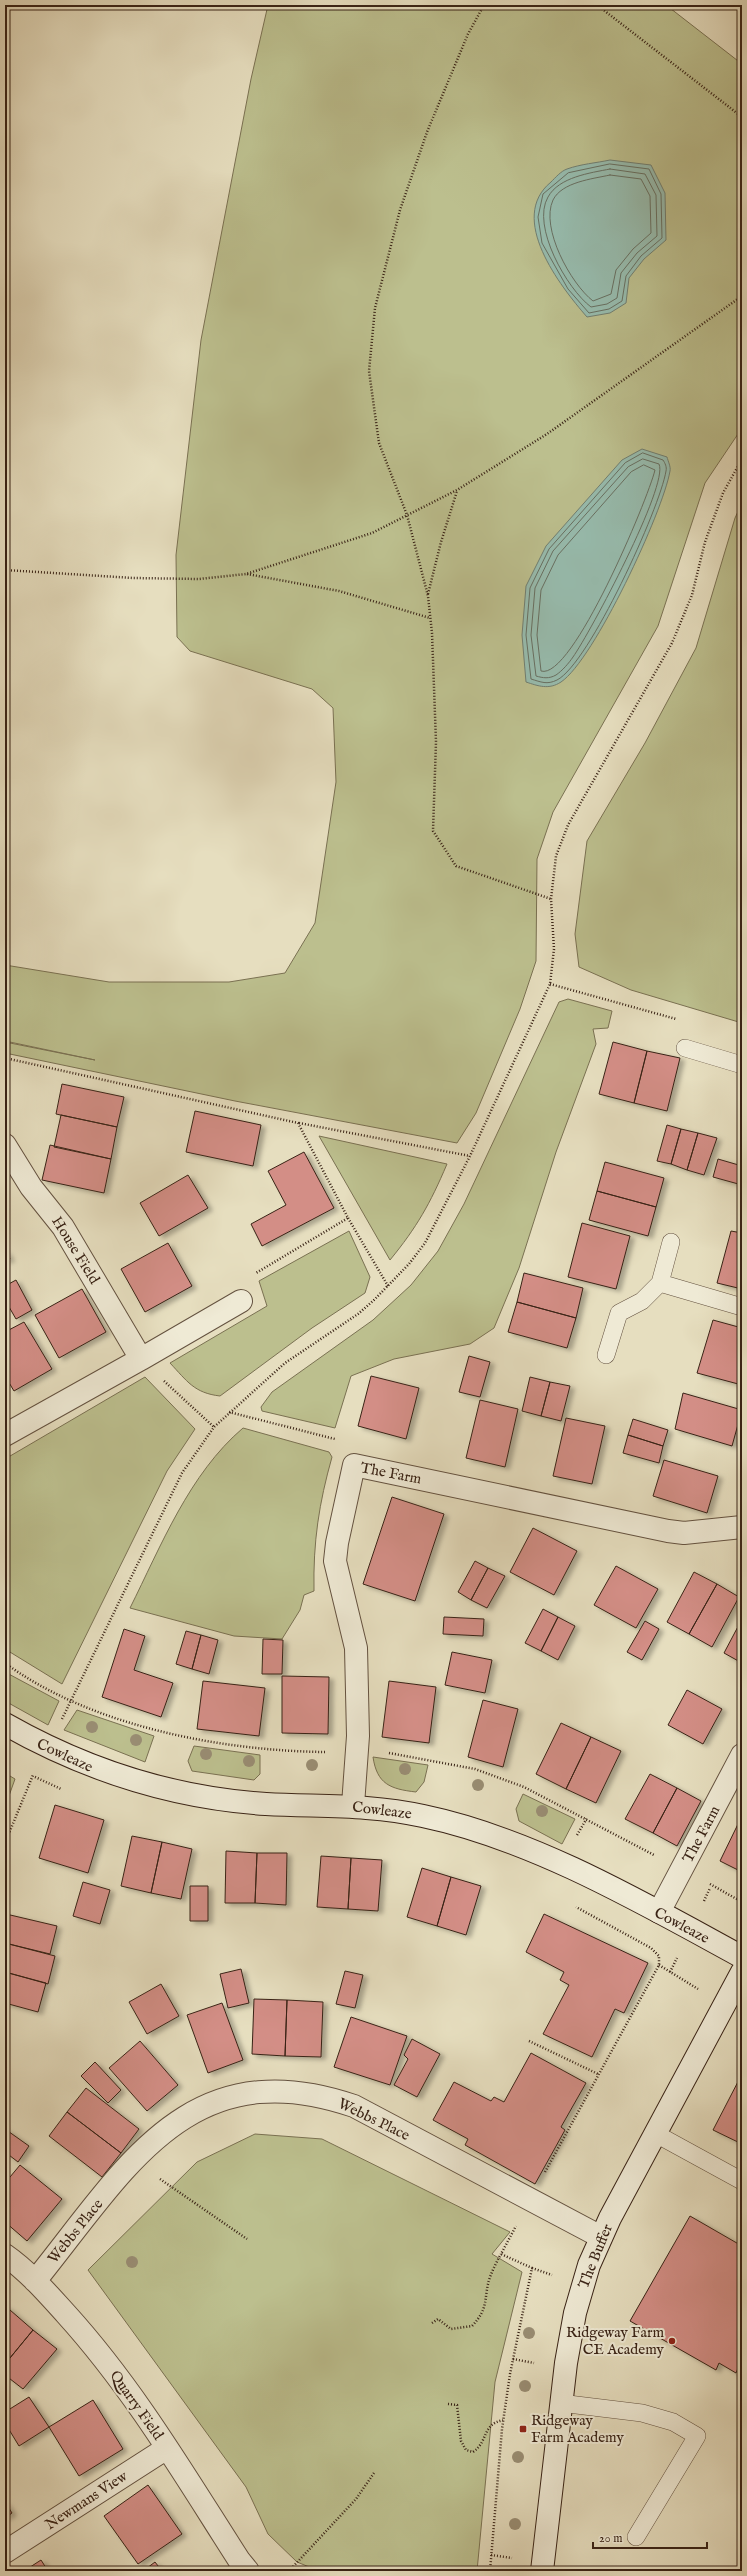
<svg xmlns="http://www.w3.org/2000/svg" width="747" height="2576" font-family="'IM FELL English',serif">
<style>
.green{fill:#bcbf8e;stroke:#7a7152}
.water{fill:#97bcae;stroke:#717f71}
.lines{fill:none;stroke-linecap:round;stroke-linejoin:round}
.shore{stroke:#687062;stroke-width:1}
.building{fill:#d38e86;stroke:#392316;filter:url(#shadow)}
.lane-casing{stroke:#645240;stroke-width:18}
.street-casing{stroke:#645240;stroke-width:24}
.secondary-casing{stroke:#392316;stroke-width:24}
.path{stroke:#392316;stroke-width:2.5;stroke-dasharray:1 2;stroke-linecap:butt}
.lane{stroke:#efead5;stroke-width:17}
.street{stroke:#efead5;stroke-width:22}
.secondary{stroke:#efead5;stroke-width:22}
.tree{fill:#998d73}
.poi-dot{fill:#8f2418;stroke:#efead5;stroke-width:1.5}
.labels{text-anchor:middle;stroke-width:4;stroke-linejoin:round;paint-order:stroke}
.street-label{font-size:15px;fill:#392316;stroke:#efead5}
.poi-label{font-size:15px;fill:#392316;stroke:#efead5;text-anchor:end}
</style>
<defs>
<filter id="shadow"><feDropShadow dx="4.5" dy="2.5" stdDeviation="2" flood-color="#0004"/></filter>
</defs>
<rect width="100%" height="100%" fill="#e6debf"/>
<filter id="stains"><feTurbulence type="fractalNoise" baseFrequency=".005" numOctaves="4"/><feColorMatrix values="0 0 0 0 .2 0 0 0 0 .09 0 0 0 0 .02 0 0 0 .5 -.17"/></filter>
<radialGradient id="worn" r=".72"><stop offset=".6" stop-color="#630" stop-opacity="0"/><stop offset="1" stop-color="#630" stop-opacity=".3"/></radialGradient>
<path class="green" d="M268,5H666L742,64V428L705,483L658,626L553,812L537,859L536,961L520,1009L476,1113L457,1143L235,1101L5,1053V1042L95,1060L5,1041V965L109,982H229L285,973L315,923L336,782L333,708L312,689L190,651L177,637L176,555L201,340L251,79Z
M742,503V1023L631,990L579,967L575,934L587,841L645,743L696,648L735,518Z
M568,999L612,1011L608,1028L593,1029L596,1044L556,1152L519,1268L494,1328L470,1344L394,1359L351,1376L335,1428L262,1411L261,1407L272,1392L373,1320L411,1285L438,1251L464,1204L559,1002Z
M319,1136L447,1164C430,1204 417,1227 390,1260Z
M349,1231L370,1277L365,1293L312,1328L220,1396C194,1393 187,1381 170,1363L267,1306L259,1281Z
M145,1377L195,1429L167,1471L62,1684L5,1649V1459Z
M243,1428L329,1452L332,1457C319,1503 313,1542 314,1591L304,1595L300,1610L282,1639L234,1636L130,1608C161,1546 189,1474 243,1428Z
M5,1672L59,1701L48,1725L5,1701Z
M77,1710L154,1736L145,1762L64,1730Z
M194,1746L260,1755V1774L254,1780L192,1771L188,1761Z
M373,1757L428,1765L424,1782L416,1792C390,1789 377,1784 373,1757Z
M5,1773L15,1779L5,1807Z
M523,1794L575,1819L562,1844L519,1821L516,1809Z
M255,2134L322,2139L510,2232L492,2254L522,2272L495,2382L477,2571H319L297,2562L268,2534L246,2487L88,2270L197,2162Z"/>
<path class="water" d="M610,160L651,165L665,193L666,240L644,259L629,278L626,303L610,313L587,317C560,286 507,218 551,182C555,178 561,171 567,169C581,164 596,163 610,160Z
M642,449L667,457C668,461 671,467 670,471C663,512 594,660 561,682C549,690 538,686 526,682L522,635L526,586L546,546L622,460Z"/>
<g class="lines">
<path class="shore" d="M610,164L649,169L661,194L662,238L641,256L626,276L622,301L609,309L589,313L568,289L542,243L538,217L543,194L568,173Z
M610,169L645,174L656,195L657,236L637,253L621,273L617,298L607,304L591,307C567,289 531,226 548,197C559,177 590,173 610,169Z
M610,175L641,179L650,196L651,233L633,249L616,270L611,294L593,301C571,284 540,228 553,200C562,182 592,179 610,175Z
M643,453L663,460C665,463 667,467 666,471C660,508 589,664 557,680C547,685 541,682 531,679L526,635L530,588L549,549L625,463Z
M643,459L659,464C669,485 590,633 573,657C569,663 562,671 556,675C549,679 543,678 536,676L531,635L535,588L553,551L628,467Z
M644,465L655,470C648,499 572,681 541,671L537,635L541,590L558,555L631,472Z"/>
</g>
<path class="building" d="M613,1042L647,1051L634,1103L599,1094Z
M647,1051L680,1058L667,1111L634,1103Z
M62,1084L124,1097L117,1127L56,1114Z
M195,1111L261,1125L253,1166L186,1152Z
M61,1115L117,1127L111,1159L54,1147Z
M667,1125L681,1129L671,1164L657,1161Z
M681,1129L698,1133L687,1170L671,1164Z
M698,1133L717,1138L704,1175L687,1170Z
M50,1145L111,1159L104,1193L42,1180Z
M304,1152L334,1208L262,1246L251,1224L286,1205L268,1171Z
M718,1159L742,1166V1185L713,1177Z
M605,1162L664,1178L656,1207L597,1191Z
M188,1175L208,1208L159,1236L140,1203Z
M597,1191L656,1207L648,1236L589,1220Z
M582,1223L630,1236L616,1289L568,1277Z
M731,1231L742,1233V1289L717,1283Z
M168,1243L192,1286L145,1312L121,1269Z
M5,1250L10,1259L5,1261Z
M524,1273L583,1288L576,1318L517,1302Z
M16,1280L32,1310L16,1319L5,1300V1286Z
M82,1289L106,1332L59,1358L35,1315Z
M517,1302L576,1318L567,1348L508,1332Z
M713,1320L742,1328V1385L697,1373Z
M24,1322L52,1369L14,1391L5,1376V1332Z
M469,1356L490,1362L480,1397L459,1392Z
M371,1376L419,1388L406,1439L358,1426Z
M530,1377L550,1382L541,1416L522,1411Z
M550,1382L570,1386L561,1421L541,1416Z
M683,1393L742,1410L732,1446L675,1429Z
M480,1400L518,1409L505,1467L466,1458Z
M566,1418L605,1426L592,1484L553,1476Z
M633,1419L668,1430L663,1446L628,1435Z
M628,1435L663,1446L659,1463L623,1453Z
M664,1460L718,1476L707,1513L653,1496Z
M392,1497L444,1514L415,1601L363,1584Z
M533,1528L577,1551L554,1595L510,1572Z
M475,1561L488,1568L471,1600L458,1592Z
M616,1566L658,1589L636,1628L594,1605Z
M488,1568L505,1576L487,1608L471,1600Z
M694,1572L717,1584L689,1634L667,1622Z
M717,1584L739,1597L712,1647L689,1634Z
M543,1609L558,1617L541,1651L525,1643Z
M444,1617L484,1619L483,1636L443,1634Z
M558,1617L575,1626L558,1660L541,1651Z
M742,1619V1663L724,1653Z
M645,1621L659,1629L642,1660L627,1652Z
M124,1629L145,1636L134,1670L173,1683L161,1717L102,1697Z
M186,1631L201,1635L192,1669L176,1664Z
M201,1635L218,1640L209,1674L192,1669Z
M263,1639L283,1640L282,1674H262Z
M452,1652L492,1660L485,1693L445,1685Z
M282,1676L329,1677L328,1734L282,1733Z
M203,1681L265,1688L259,1736L197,1729Z
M389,1681L436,1687L429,1743L382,1737Z
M687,1690L722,1709L703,1744L668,1725Z
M483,1700L518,1709L503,1767L468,1757Z
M561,1723L591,1737L566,1789L536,1774Z
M591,1737L621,1751L596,1803L566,1789Z
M650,1774L677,1788L653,1833L625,1819Z
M677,1788L701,1801L677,1846L653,1833Z
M55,1805L104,1820L88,1873L39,1858Z
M739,1822L742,1823V1872L720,1861Z
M132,1836L162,1842L151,1893L121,1886Z
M162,1842L192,1849L181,1899L151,1893Z
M226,1851L257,1853L255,1903H225Z
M257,1853H287L286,1905L255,1903Z
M321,1856L351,1858L348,1909L317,1907Z
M351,1858L382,1860L378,1911L348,1909Z
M422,1868L451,1877L437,1926L407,1917Z
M451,1877L481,1886L466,1935L437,1926Z
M83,1882L110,1890L100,1924L73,1916Z
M190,1886H208V1921H190Z
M6,1914L57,1926L50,1954L5,1943Z
M544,1914L648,1963L624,2013L615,2009L592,2057L543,2034L569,1985L560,1980L564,1972L526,1952Z
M5,1943L55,1956L48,1984L5,1972Z
M241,1969L249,2003L228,2008L220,1974Z
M345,1971L363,1975L355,2008L336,2004Z
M5,1972L46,1983L38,2012L5,2003Z
M161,1984L179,2016L147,2034L129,2002Z
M254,1999L287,2000L285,2056L252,2054Z
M287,2000L323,2002L321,2057L285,2056Z
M222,2003L243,2060L208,2073L187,2015Z
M351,2017L407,2036L390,2085L334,2067Z
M412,2039L440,2054L417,2097L394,2085L408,2059L404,2055Z
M140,2041L178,2085L147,2111L109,2068Z
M531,2053L586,2083L561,2127L565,2130L535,2184L465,2145L468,2139L433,2120L454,2082L491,2101L494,2097L504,2102Z
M95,2062L121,2090L108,2103L81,2076Z
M742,2074V2144L713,2130Z
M86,2088L139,2129L121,2153L67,2112Z
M67,2112L121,2153L102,2177L49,2136Z
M5,2129L29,2146L18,2162L5,2152Z
M20,2165L62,2199L27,2241L5,2222V2183Z
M690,2216L742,2246V2364L740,2363L736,2373L719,2363L716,2370L630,2321Z
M5,2306L10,2310L5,2317Z
M10,2310L33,2330L5,2364V2317Z
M33,2330L57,2349L23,2389L5,2375V2364Z
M29,2397L49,2427L19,2446L5,2423V2412Z
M93,2400L123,2449L79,2476L49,2427Z
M148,2485L182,2534L138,2564L104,2516Z
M5,2502L12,2513L5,2518Z
M41,2560L48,2571H24Z
M155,2562L162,2571H143Z"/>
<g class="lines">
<g class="lane-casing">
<path id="lane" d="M685,1048L742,1065
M660,1283L671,1242
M606,1355L619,1313L642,1301L660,1283L742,1307
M656,2134L742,2181
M560,2403L642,2413L673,2422L697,2436L636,2537"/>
</g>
<g class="street-casing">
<path id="street" d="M5,1145L31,1187L63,1227L141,1359L5,1435
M141,1359L241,1301
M353,1805L358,1736L356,1648L335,1561L337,1543L354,1465L668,1531L684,1533L742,1527
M659,1912L742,1755
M5,2255C28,2271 47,2293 66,2314C134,2389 185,2476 239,2560L248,2571
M35,2281C125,2170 188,2049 354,2106L601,2237
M5,2552L167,2448"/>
</g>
<g class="secondary-casing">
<path id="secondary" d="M5,1724C86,1770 173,1798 266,1804C320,1807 369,1804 423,1816C533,1839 643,1903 742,1957
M542,2571L566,2363L575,2313L589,2265L610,2218L742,1972"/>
</g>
<path class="path" d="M484,5L468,34L427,132L400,210L375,308L369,371L379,443L407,515L428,596L432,633L436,742L433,831L456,866L551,899
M597,5L742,117
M5,570L133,578L199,579L246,574L372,533L457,490L547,434L742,296
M247,574L339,591L430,618
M428,594L441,542L457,491
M550,984L676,1019
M5,1058L298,1123L348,1218L256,1273
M299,1123L470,1156
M348,1218L388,1286
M164,1381L214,1427
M229,1412L335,1439
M5,1663C91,1726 221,1751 326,1752
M62,1719L182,1473L214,1427L285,1363L358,1314L374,1300L409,1264L425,1243L470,1156L550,984L554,949L551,899L556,856L568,825L672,643L692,595L705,542L723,493L742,459
M389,1753L475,1769L524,1787L654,1855
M35,1777L61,1789
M577,1835L587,1818
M5,1843L33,1775
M710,1884L742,1902
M704,1901L710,1888
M659,1965L698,1989
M670,1972L677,1958
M529,2041L598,2074
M545,2172L659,1965V1956L651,1948L576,1907
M160,2179L247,2239
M532,2268L552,2275
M432,2323L438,2319L451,2329L472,2326C490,2307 483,2298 490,2277C493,2269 497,2261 501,2254
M513,2359L534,2363
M448,2404L457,2405L461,2441L466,2450L473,2452C489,2441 481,2425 503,2420
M491,2555L512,2558
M574,2570L587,2568L598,2571
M289,2571L356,2499L374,2473
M490,2571L502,2429L510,2374L532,2268L501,2254L516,2226"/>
<use href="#lane" class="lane"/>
<use href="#street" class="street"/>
<use href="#secondary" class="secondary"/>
</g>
<g class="tree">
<circle cx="92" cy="1727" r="6"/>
<circle cx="136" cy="1740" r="6"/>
<circle cx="206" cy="1754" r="6"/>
<circle cx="249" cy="1761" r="6"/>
<circle cx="312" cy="1765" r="6"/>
<circle cx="405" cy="1769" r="6"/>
<circle cx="478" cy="1785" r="6"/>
<circle cx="542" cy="1811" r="6"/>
<circle cx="132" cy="2262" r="6"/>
<circle cx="529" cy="2333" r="6"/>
<circle cx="525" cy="2386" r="6"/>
<circle cx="518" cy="2457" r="6"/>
<circle cx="515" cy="2524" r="6"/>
</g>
<g class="poi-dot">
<circle cx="672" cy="2341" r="4"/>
<rect x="519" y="2425" width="8" height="8" rx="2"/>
</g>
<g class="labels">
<g class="street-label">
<text transform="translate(76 1250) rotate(58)" y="5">House Field</text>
<text transform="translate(391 1473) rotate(11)" y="5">The Farm</text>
<text transform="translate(65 1755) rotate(25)" y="5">Cowleaze</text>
<text transform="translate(382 1810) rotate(7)" y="5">Cowleaze</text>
<text transform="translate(701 1834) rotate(-62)" y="5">The Farm</text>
<text transform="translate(682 1925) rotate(28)" y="5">Cowleaze</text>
<text transform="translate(374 2119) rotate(26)" y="5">Webbs Place</text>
<text transform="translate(75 2231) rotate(-51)" y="5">Webbs Place</text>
<text transform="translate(595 2256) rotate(-68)" y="5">The Buffer</text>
<text transform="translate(137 2405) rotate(55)" y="5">Quarry Field</text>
<text transform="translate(86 2500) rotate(-33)" y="5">Newmans View</text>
</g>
<g class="poi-label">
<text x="664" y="2337">Ridgeway Farm<tspan x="664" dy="17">CE Academy</tspan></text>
<text x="531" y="2425" text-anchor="start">Ridgeway<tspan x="531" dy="17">Farm Academy</tspan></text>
</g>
</g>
<rect width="747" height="2576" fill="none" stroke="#e6debf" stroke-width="20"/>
<rect x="6" y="6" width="735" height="2564" fill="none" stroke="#392316" stroke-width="2"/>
<rect x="10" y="10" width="727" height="2556" fill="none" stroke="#392316"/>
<path d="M593 2542v6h114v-6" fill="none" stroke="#392316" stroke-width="2"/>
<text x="599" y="2542" font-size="12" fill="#392316" stroke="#efead5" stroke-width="3" paint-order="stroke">20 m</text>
<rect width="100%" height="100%" filter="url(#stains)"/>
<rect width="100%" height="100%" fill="url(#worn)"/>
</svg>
